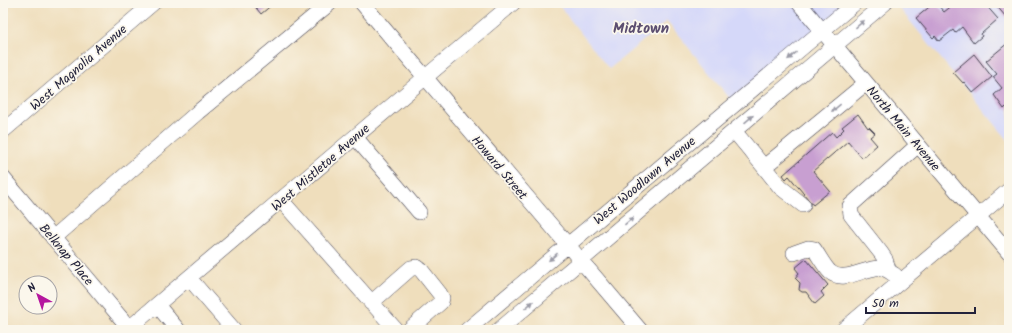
<svg xmlns="http://www.w3.org/2000/svg" width="1012" height="333" font-family="Kalam,sans-serif">
<style>
.built{fill:#d5d8f9}
.building{fill:#c89fd1}
.lines{fill:none;stroke-linecap:round;stroke-linejoin:round}
.minor-casing{stroke:#413e4e;stroke-width:16}
.minor{stroke:#fff;stroke-width:15}
.oneway{fill:#9c9ca7}
.labels{text-anchor:middle;stroke-width:3.5;stroke-linejoin:round;paint-order:stroke}
.street-label{font-size:13px;fill:#22223b;stroke:#fbf7ec}
.quarter-label{font-size:15px;font-weight:bold;fill:#5c4e70;stroke:#fbf7ec}
</style>
<rect width="100%" height="100%" fill="#fbf7ec"/>
<filter id="ink" filterUnits="userSpaceOnUse"><feTurbulence type="fractalNoise" baseFrequency=".025" numOctaves="2"/><feDisplacementMap in="SourceGraphic" scale="8" xChannelSelector="R" yChannelSelector="G"/><feConvolveMatrix kernelMatrix="1 2 1 2 8 2 1 2 1" color-interpolation-filters="sRGB"/></filter>
<filter id="wash" filterUnits="userSpaceOnUse"><feTurbulence type="fractalNoise" baseFrequency=".012" numOctaves="4" result="noise"/><feDisplacementMap in="SourceGraphic" scale="16" xChannelSelector="R" yChannelSelector="G"/><feGaussianBlur stdDeviation="0.9" result="paint"/><feColorMatrix in="noise" values="0 0 0 0 0 0 0 0 0 0 0 0 0 0 0 0 0 1.4 0 .05"/><feComposite in="paint" operator="in"/></filter>
<g filter="url(#wash)">
<rect width="100%" height="100%" fill="#efdebc"/>
<path class="built" d="M557,3H847L731,100L667,21L609,69Z
M895,3H1009V141Z"/>
<g id="blocks">
<path class="building" d="M252,3H274L261,14Z
M934,3H936L944,12L953,5L951,3H984L998,19L981,34L982,36L974,43L962,27L955,33L953,30L939,41L935,36L933,38L916,18Z
M995,3H1009V14L1006,17L995,4Z
M1009,42V110L1006,107L1004,109L994,95L1002,88L993,77L997,74L986,61Z
M974,54L992,77L973,93L964,82L963,83L953,72Z
M858,114L868,128L869,127L875,133L870,137L877,145L862,158L848,141L813,171L830,191L813,205L789,176L786,179L783,175L832,132L836,137L844,129L842,127Z
M806,259L828,285L821,292L824,296L815,304L806,292H802L799,290L800,283L795,278L799,273L795,268Z"/>
</g>
</g>
<g filter="url(#ink)">
<use href="#blocks" fill-opacity="0" stroke="#413e4e" stroke-width="1"/>
<g class="lines">
<g class="minor-casing">
<path id="minor" d="M362,3L640,330
M799,3L1009,253
M3,131L153,3
M735,132L764,167L866,83
M355,137L419,212
M764,167L780,187L803,205
M3,178L131,330
M281,200L396,330
M53,238L198,112L330,3
M794,253L808,248L814,249C819,256 824,266 830,272C844,284 867,266 881,268C886,269 890,272 895,275
M889,271L885,259L881,253L851,215L850,206L918,145
M189,278L234,330
M371,303L411,268L417,267L421,270L440,294L442,298L441,302L409,330
M157,305L178,330
M127,330L513,3
M467,330L855,3
M499,330L885,3
M843,330L1009,190"/>
</g>
<use href="#minor" class="minor"/>
</g>
<defs><path id="oneway-solid" d="M-6-.8H1V-3.2L6.5 0L1 3.2V.8H-6Z"/></defs>
<g class="oneway">
<use href="#oneway-solid" transform="translate(860 24) rotate(-40)"/>
<use href="#oneway-solid" transform="translate(792 56) rotate(140)"/>
<use href="#oneway-solid" transform="translate(836 108) rotate(141)"/>
<use href="#oneway-solid" transform="translate(749 119) rotate(-41)"/>
<use href="#oneway-solid" transform="translate(629 221) rotate(-40)"/>
<use href="#oneway-solid" transform="translate(553 257) rotate(140)"/>
<use href="#oneway-solid" transform="translate(529 305) rotate(-40)"/>
</g>
</g>
<g class="labels">
<g class="street-label">
<text transform="translate(78 67) rotate(-41)" y="5">West Magnolia Avenue</text>
<text transform="translate(904 128) rotate(50)" y="5">North Main Avenue</text>
<text transform="translate(320 167) rotate(-41)" y="5">West Mistletoe Avenue</text>
<text transform="translate(500 167) rotate(50)" y="5">Howard Street</text>
<text transform="translate(644 180) rotate(-40)" y="5">West Woodlawn Avenue</text>
<text transform="translate(67 254) rotate(50)" y="5">Belknap Place</text>
</g>
<g class="quarter-label">
<text x="641" y="33">Midtown</text>
</g>
</g>
<rect width="1012" height="333" fill="none" stroke="#fbf7ec" stroke-width="16"/>
<g transform="translate(38 295) rotate(320)"><circle r="19" fill="#fbf7ec" stroke="#a4a2a5"/>
<path d="M0-3L7 15L0 10L-7 15Z" fill="#b5179e"/>
<text y="-6" font-size="11" font-weight="bold" text-anchor="middle" fill="#22223b">N</text>
</g>
<path d="M866 307v6h109v-6" fill="none" stroke="#22223b" stroke-width="2"/>
<text x="872" y="307" font-size="12" fill="#22223b" stroke="#fbf7ec" stroke-width="3" paint-order="stroke">50 m</text>
</svg>
